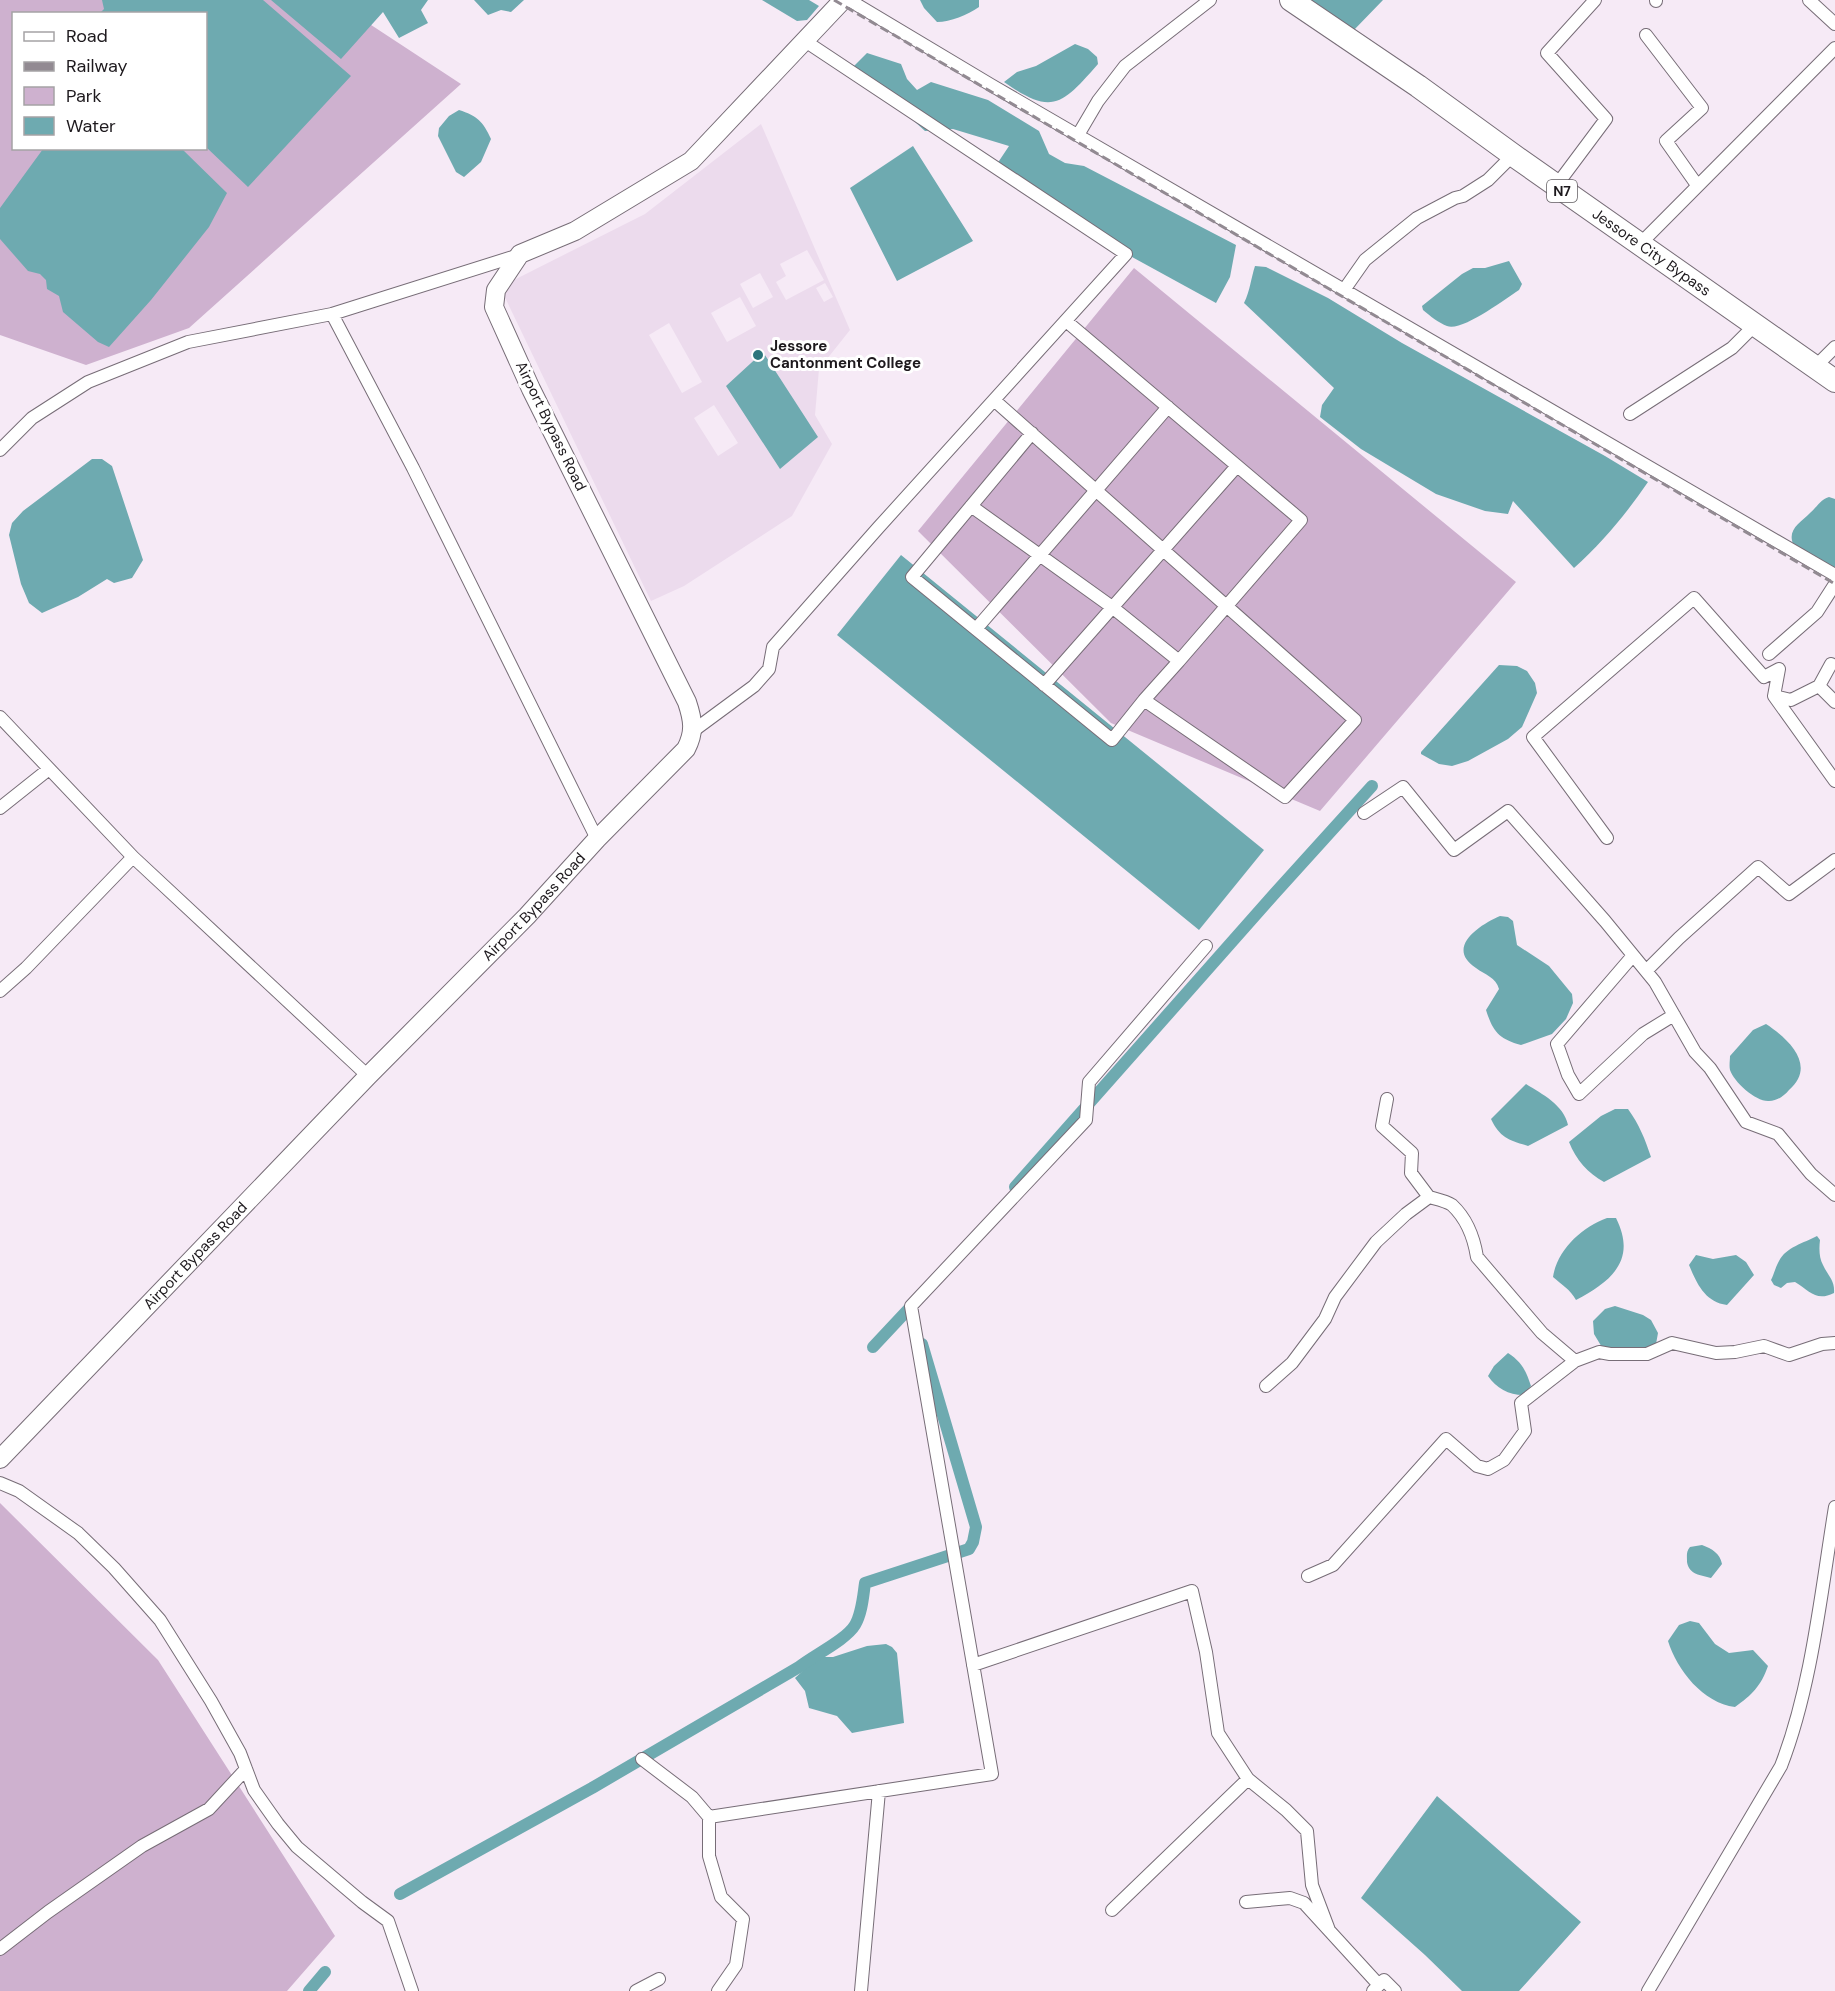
<svg xmlns="http://www.w3.org/2000/svg" width="1835" height="1991" font-family="'DM Sans',sans-serif">
<style>
.built{fill:#ecdbed;fill-rule:evenodd}
.green{fill:#ceb1cf;fill-rule:evenodd}
.water{fill:#6eaab0}
.lines{fill:none;stroke-linecap:round;stroke-linejoin:round}
.canal{stroke:#6eaab0;stroke-width:12}
.street-casing{stroke:#776d77;stroke-width:14}
.secondary-casing{stroke:#776d77;stroke-width:20}
.highway-casing{stroke:#776d77;stroke-width:24}
.street{stroke:#fff;stroke-width:12}
.secondary{stroke:#fff;stroke-width:18}
.highway{stroke:#fff;stroke-width:22}
.rail{stroke:#928a92;stroke-width:3;stroke-dasharray:9 4.5;stroke-linecap:butt}
.poi-dot{fill:#2c757c;stroke:#fff;stroke-width:2}
.labels{text-anchor:middle;stroke-width:6;stroke-linejoin:round;paint-order:stroke}
.shield{fill:#fff;stroke:#615e61;stroke-width:1.5}
.shield-label{font-size:14px;font-weight:bold;fill:#1d191d}
.street-label{font-size:15px;fill:#1d191d;stroke:#fff}
.poi-label{font-size:15px;font-weight:bold;fill:#1d191d;stroke:#fff;text-anchor:start}
</style>
<rect width="100%" height="100%" fill="#f6eaf6"/>
<path class="built" d="M761,124L850,330L819,369L815,415L832,444L792,516L684,586L651,601L500,287L645,214ZM807,250L824,280L786,300L776,282L786,276L780,264ZM760,273L773,297L753,308L740,284ZM825,283L833,297L824,302L816,288ZM740,297L756,326L727,342L711,313ZM669,323L702,382L682,393L649,335ZM714,405L738,443L718,456L694,418Z"/>
<path class="green" d="M0,0H333L461,84L189,328L86,365L0,335ZM14,14H206V148H14Z
M1134,268L1516,582L1320,811L1111,723L918,531Z
M0,1503L158,1660L335,1936L287,1991H0Z"/>
<path class="water" d="M102,0H263L351,76L248,187L206,147V14L100,13L104,9Z
M271,0H428L421,10L428,23L399,38L383,12L341,59Z
M474,0H524L511,12L501,10L488,15Z
M762,0H809L819,6L807,20L797,21Z
M920,0H979V7C967,15 951,22 937,22L924,8Z
M1310,0H1383L1353,31Z
M1075,44L1088,49L1097,57L1098,64C1062,105 1052,116 1004,82L1017,72L1036,66Z
M867,53L901,64L907,79L917,90L931,82L988,100L1039,131L1049,154L1065,163L1084,166L1236,245L1230,277L1216,303L1101,240L997,176L993,170L1009,146L953,129L925,131L903,111L851,69Z
M459,110C477,116 483,121 491,139L481,162L464,177L456,172L438,136L439,128L449,116Z
M913,146L973,241L897,281L850,188Z
M43,149H182L227,193L209,227L151,300L109,347L98,342L63,312L59,296L47,289L46,280L40,274L28,271L0,239V208Z
M1509,261L1522,284L1519,290C1505,299 1462,332 1447,326C1439,323 1430,316 1423,310L1422,306L1462,274L1473,268H1485Z
M1255,266L1266,267L1328,298L1402,343L1605,456L1648,482C1626,514 1603,542 1574,568L1513,501L1508,514L1485,511L1436,494L1361,449L1320,417L1322,405L1334,388L1244,303C1250,291 1251,278 1255,266Z
M763,352L818,437L780,469L726,386Z
M92,459H102L112,466L143,560L132,578L114,583L107,579L78,597L42,613L29,603L21,584L9,535L12,523L23,511Z
M1829,497L1835,499V571L1794,546C1786,530 1800,523 1810,513C1817,507 1820,500 1829,497Z
M901,555L1264,850L1199,930L837,635Z
M1499,665L1517,666L1527,671L1535,683L1537,693L1522,727L1508,739L1468,761L1452,766L1439,764L1421,754V752Z
M1500,916L1508,917L1513,921L1517,945L1549,966L1572,994L1573,1003L1566,1019L1552,1034L1521,1045C1499,1039 1493,1032 1486,1010L1499,989C1496,977 1485,975 1476,968C1445,948 1479,925 1500,916Z
M1766,1024C1789,1039 1817,1066 1789,1090C1784,1096 1777,1101 1769,1101C1756,1102 1734,1082 1730,1070C1729,1066 1730,1060 1730,1056L1753,1030Z
M1526,1084C1542,1094 1564,1105 1568,1125L1528,1146C1509,1140 1500,1138 1491,1119Z
M1615,1109H1628C1639,1124 1645,1139 1651,1157L1604,1182C1588,1173 1576,1160 1569,1142L1601,1116Z
M1607,1218H1616C1637,1260 1612,1281 1576,1300C1570,1289 1562,1285 1553,1277C1557,1250 1582,1227 1607,1218Z
M1817,1236L1820,1240C1819,1248 1819,1258 1823,1265C1828,1276 1835,1280 1834,1293C1816,1302 1810,1291 1795,1282L1787,1283L1781,1288L1774,1285L1771,1280C1774,1274 1776,1266 1779,1261C1786,1247 1804,1243 1817,1236Z
M1696,1255L1713,1259L1736,1255L1746,1262L1754,1275L1727,1305C1705,1302 1697,1284 1689,1265Z
M1615,1306L1643,1315L1651,1320L1658,1333L1656,1344L1646,1349H1603L1594,1334L1593,1321L1605,1309Z
M1508,1353C1522,1362 1526,1371 1531,1386L1523,1395C1509,1395 1496,1388 1488,1376L1494,1366Z
M1702,1545C1712,1549 1720,1553 1722,1564L1711,1578C1701,1575 1689,1575 1687,1562C1687,1555 1686,1552 1690,1547Z
M1690,1621L1699,1623L1715,1644L1729,1653L1753,1650L1768,1666C1761,1686 1752,1695 1735,1707C1703,1703 1677,1670 1668,1641L1679,1625Z
M886,1644L892,1647L897,1653L904,1723L852,1733L837,1716L809,1708L805,1691L795,1678L818,1657H833L867,1646Z
M1437,1796L1581,1922L1519,1991H1462L1425,1955L1361,1898Z"/>
<g class="lines">
<path class="canal" d="M1015,1187L1276,892L1372,786
M873,1347L917,1300
M400,1894L592,1788L799,1667C814,1655 846,1640 855,1625C862,1613 863,1597 865,1583L969,1549L973,1542L976,1527L922,1344
M309,1991L325,1972"/>
<g class="street-casing">
<path id="street" d="M849,0L991,85L1835,575
M1656,0V1
M1809,0L1835,24
M1646,35L1702,108L1666,141L1697,185
M1078,135L1098,101L1125,66L1210,0
M1556,186L1606,119L1547,53L1595,0
M1639,245L1835,48
M1344,290L1365,260L1417,218L1455,198L1463,196L1488,180L1513,155
M332,314L413,468L597,839
M1815,367L1835,347
M994,400L1355,720L1285,797L1144,700L1112,740L912,577L1032,433
M1630,414L1732,348L1755,325
M0,450L32,418L88,382L188,342L332,314L519,255
M971,506L1112,607L1179,661L1301,520L1066,321
M976,629L1168,407
M1769,654L1817,612L1835,584
M1831,664L1819,686L1835,702
M1044,685L1237,466
M1774,696L1791,700L1819,686
M1144,700L1179,661
M0,717L133,857
M693,731L754,686L769,669L773,647L878,528L1126,254L805,41
M0,808L49,769
M1364,813L1403,787L1454,850L1508,811L1605,921L1655,982L1695,1052L1710,1068L1746,1122L1778,1134L1811,1174L1835,1195
M1607,838L1533,737L1694,598L1764,677L1779,669L1774,696L1835,781
M1630,959L1557,1044L1568,1075L1579,1094L1643,1034L1674,1015
M1646,971L1679,938L1758,867L1789,894L1835,860
M0,991L26,968L133,857L368,1076
M1387,1099L1382,1126L1412,1153L1411,1173L1429,1197
M1266,1386L1292,1363L1325,1319L1335,1297L1376,1242L1406,1214L1429,1197C1436,1199 1446,1201 1452,1205C1467,1219 1474,1238 1477,1257L1542,1333L1575,1361L1599,1352L1610,1354H1647L1672,1343L1716,1353L1735,1352L1764,1346L1789,1355L1822,1344L1835,1343
M0,1483L19,1491L78,1533L114,1568L160,1620L211,1701L240,1753L254,1790L278,1824L297,1847L362,1902L388,1921L412,1991
M1308,1576L1333,1565L1446,1439L1477,1466L1488,1469L1504,1460L1525,1431L1521,1403L1575,1361
M973,1665L1192,1591L1206,1652L1218,1733L1248,1779L1286,1810L1307,1831L1312,1885L1329,1930
M642,1759L692,1797L709,1817V1856L721,1897L743,1919L736,1965L718,1991
M709,1817L992,1774L911,1306L1086,1120L1089,1082L1206,946
M1246,1902L1290,1898L1304,1903L1379,1985
M1112,1910L1248,1779
M0,1949L48,1912L142,1846L209,1809L246,1769
M636,1991L659,1979
M861,1991L879,1791
M1373,1991L1384,1980L1395,1991
M1648,1991L1781,1766C1812,1686 1821,1592 1835,1507"/>
</g>
<g class="secondary-casing">
<g id="secondary">
<path id="s1" d="M0,1459L368,1076L527,916L597,839L686,749C695,732 693,720 687,702L531,389L494,307L496,290L520,254L575,231L691,161L843,0"/>
</g>
</g>
<g class="highway-casing">
<g id="highway">
<path id="s2" d="M1291,0L1418,86L1513,155L1835,381"/>
</g>
</g>
<use href="#street" class="street"/>
<use href="#secondary" class="secondary"/>
<use href="#highway" class="highway"/>
<path class="rail" d="M834,0L1835,584"/>
</g>
<circle class="poi-dot" cx="758" cy="355" r="6"/>
<g class="labels">
<rect class="shield" x="1547" y="180" width="30" height="22" rx="4.5"/>
<g class="shield-label">
<text x="1562" y="196">N7</text>
</g>
<g class="street-label">
<text dy="5" stroke="none"><textPath href="#s2" startOffset="440">Jessore City Bypass</textPath></text>
<text transform="translate(551 426) rotate(64)" y="5">Airport Bypass Road</text>
<text dy="5" stroke="none"><textPath href="#s1" startOffset="768">Airport Bypass Road</textPath></text>
<text dy="5" stroke="none"><textPath href="#s1" startOffset="282">Airport Bypass Road</textPath></text>
</g>
<g class="poi-label">
<text x="770" y="351">Jessore<tspan x="770" dy="17">Cantonment College</tspan></text>
</g>
</g>
<rect x="12" y="12" width="195" height="138" fill="#ffffff" stroke="#a5a3a5" stroke-width="1.5"/>
<rect x="24" y="32" width="30" height="9" fill="#ffffff" stroke="#a5a3a5" stroke-width="1.5"/>
<text x="66" y="42" font-size="18" fill="#1d191d">Road</text>
<rect x="24" y="62" width="30" height="9" fill="#928a92" stroke="#a5a3a5" stroke-width="1.5"/>
<text x="66" y="72" font-size="18" fill="#1d191d">Railway</text>
<rect x="24" y="87" width="30" height="18" fill="#ceb1cf" stroke="#a5a3a5" stroke-width="1.5"/>
<text x="66" y="102" font-size="18" fill="#1d191d">Park</text>
<rect x="24" y="117" width="30" height="18" fill="#6eaab0" stroke="#a5a3a5" stroke-width="1.5"/>
<text x="66" y="132" font-size="18" fill="#1d191d">Water</text>
</svg>
